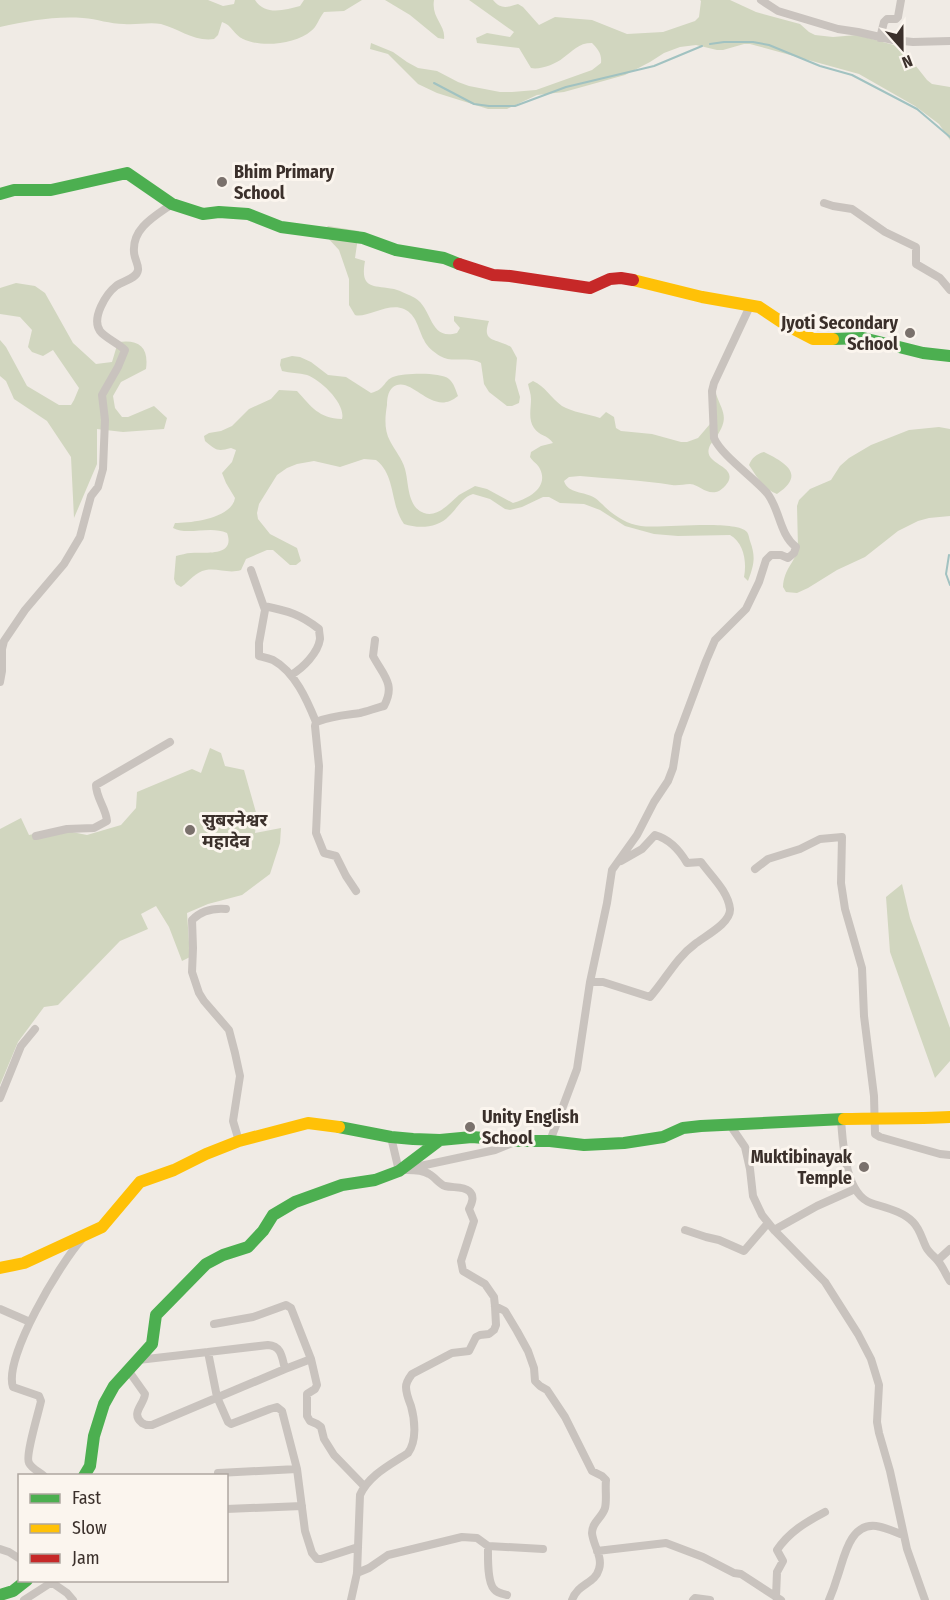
<svg xmlns="http://www.w3.org/2000/svg" width="950" height="1600" font-family="'Fira Sans Condensed','Noto Sans Devanagari',sans-serif">
<style>
.green{fill:#d1d6bf}
.lines{fill:none;stroke-linecap:round;stroke-linejoin:round}
.stream{stroke:#a1c2c1;stroke-width:2}
.street{stroke:#c9c3be;stroke-width:8}
.fast{stroke:#4caf50;stroke-width:12}
.slow{stroke:#ffc107;stroke-width:12}
.jam{stroke:#c62828;stroke-width:12}
.poi-dot{fill:#7a716c;stroke:#fbf5ee;stroke-width:2}
.labels{text-anchor:middle;stroke-width:6;stroke-linejoin:round;paint-order:stroke}
.poi-label{font-size:18px;font-weight:bold;fill:#3b302b;stroke:#fbf5ee;text-anchor:start}
</style>
<rect width="100%" height="100%" fill="#f0ebe5"/>
<path class="green" d="M0,0H208L223,6L234,4L235,0H255C265,16 285,10 300,6L304,0H362L344,11L324,12C319,18 317,27 311,31C296,44 261,48 243,39C234,35 232,25 222,22L218,35L214,39C195,42 179,29 161,24C149,22 137,25 124,24C110,24 97,19 83,18C53,16 29,21 0,27Z
M385,0H434C431,18 446,25 444,39L438,38L410,15Z
M469,0H493C501,10 508,7 518,4L523,7L539,25L555,17L592,20L627,34L663,32L695,21L699,17L701,1L700,0H730L756,12L800,24L809,32L815,35L833,37L857,35L894,45L908,56L927,80L932,84L950,87V140L939,124L915,106L859,74L750,44H744L723,50H717L696,45L680,47L664,53L650,62L625,75L564,92L537,95L507,109H488L437,93L418,84L388,54L370,49L371,43L393,52L407,62L418,68L437,71L458,82L469,86L500,92H512L536,90L592,70L601,63C602,54 598,49 592,43C578,43 573,51 563,58C556,64 540,70 531,68L519,48L477,43L476,38L487,33L510,37L514,32Z
M328,226L359,231L355,258L365,261C360,289 372,285 394,289C401,291 409,295 415,298C433,309 429,341 457,333L460,328L454,321V316L489,321C481,343 496,338 511,347L517,358L515,380L520,397L519,403L512,406H507L489,392L484,384L481,363C468,355 453,364 440,356C435,353 426,346 424,340C418,329 417,315 404,309C388,302 365,319 355,315L349,305V279L339,250L326,236V228Z
M16,283L35,286L45,293L73,343L96,364L112,362L118,342C139,339 149,347 146,369L121,382L113,396L115,408L122,417H128L154,406L167,418L164,429L123,432L97,429V464L74,518L71,457L47,421L14,399L6,381L0,376V340L6,347L27,386L59,405H71L74,400L79,388L53,350L43,356L32,352L28,347L32,330L20,317L0,314V288Z
M292,356L300,357L311,362L328,375L346,377L371,393C386,389 383,381 393,377C405,373 440,372 449,379C454,383 456,391 458,396C431,419 411,372 392,388C388,392 387,399 387,405C385,417 384,430 390,441C395,451 402,458 405,469C409,483 407,507 424,513C437,518 450,503 459,495C464,492 470,489 475,486L487,489L513,503C528,499 549,488 540,469C538,464 533,462 530,457L531,452L541,446L553,443C548,435 539,436 534,428C528,419 531,409 531,399C531,394 529,389 528,384L533,381C545,386 551,398 562,406C572,412 588,414 600,418L606,412L614,417L616,428L621,431L652,434L681,442H687L698,438L710,424L716,394C723,413 729,417 717,436C715,439 710,444 709,448C704,464 734,465 729,480C727,485 721,491 716,492C705,494 700,485 690,484C684,484 678,486 672,485C642,480 611,479 580,476L569,477L564,481C568,494 584,491 595,498C598,500 602,504 605,507C616,517 627,524 641,526C660,529 735,519 747,532C749,535 749,538 750,541C756,557 754,565 748,581L744,577C747,562 744,543 730,535L678,536L654,534L625,526L600,510L584,504L560,503L549,497H543L522,507L510,510L505,509L490,499L473,494C461,498 458,508 449,516C438,528 419,529 404,524C390,505 396,475 376,460L364,459L340,467L314,461L297,464L287,468L277,475L259,504L257,513L258,519L270,534L297,548L301,561L296,565H290L273,550H267L246,559L241,570C229,574 218,568 206,570C195,572 190,581 181,587L176,584L174,579L176,556C181,555 186,553 191,553C204,552 236,557 227,533C210,525 188,536 173,528L175,523C192,523 232,518 235,498L226,483L222,473L232,462L236,450L231,448C217,452 216,450 205,441L204,436L209,433L221,431L232,426L249,409L271,399L279,390L297,391C312,407 318,418 342,419C346,404 321,380 307,375C299,373 290,373 282,371L280,365L281,359Z
M939,427L950,429V516L929,518L918,521L898,531L865,557L837,570L808,588L797,593L786,592L783,587C784,568 795,563 798,548L797,506L799,500L810,489L831,480L840,466L849,458L871,445L909,430Z
M764,452C784,462 807,474 777,494C763,489 757,477 749,465C752,458 756,454 764,452Z
M210,748L221,753L225,766L244,770L257,816L255,833L281,828L280,843L270,874L242,895L208,904L187,913L190,957L182,961L169,927L156,906L141,914L148,929L120,941L58,1005L44,1007L18,1042L0,1085V829L21,818L29,835L57,829L87,835L121,825L136,808L137,792L192,769L201,773Z
M902,884L910,918L950,1028V1061L935,1078L890,952L886,897Z"/>
<g class="lines">
<path class="stream" d="M710,44L724,42H753L769,45L820,66L852,75L917,109L950,137
M434,83L474,104L489,106H515L566,87L654,66L702,46
M949,555L946,574L950,585"/>
<path class="street" d="M761,0L778,11L838,29L858,32L893,40L913,42L950,41
M880,38L884,22L887,19H896L898,17L901,0
M824,203L833,206L852,209L885,232L916,247V264L940,278L950,290
M251,570L265,610L259,643V656C263,657 268,658 273,660C295,672 307,700 316,722
M264,606C288,611 300,614 319,629C319,632 320,636 320,639C318,653 303,668 291,675
M0,682L2,671V649L4,641L25,610L64,564L80,537L91,496L98,487L103,469L105,420L102,395L118,367L125,350C119,344 104,337 100,331C91,318 106,294 116,286C122,281 137,279 138,270C139,265 134,258 134,252C132,228 155,216 172,204
M36,836L67,829L94,828L107,821C106,808 96,798 96,785L170,742
M755,869L768,859L800,849L820,839L842,837L841,883L845,909L862,968L864,1016L874,1096L875,1134L880,1137L940,1154L950,1155
M356,891L346,876L336,856L324,853L316,833L319,766L315,726L316,722C330,716 345,715 360,713C368,711 376,708 384,706C396,684 383,675 373,656L375,640
M226,909C214,908 201,911 192,920L193,948L192,972L199,993L204,1001L229,1030L235,1053L240,1076L233,1121L239,1141
M590,982H603L650,997C666,979 676,958 695,944C705,936 731,923 730,909C728,891 711,876 701,862L687,863C680,851 669,839 655,835L642,849L621,861
M0,1098L21,1046L35,1029
M841,1120C843,1144 845,1194 871,1203C886,1208 902,1211 913,1222C920,1229 922,1239 926,1247C929,1253 934,1256 938,1261C943,1267 946,1275 950,1281
M730,1125L745,1147L750,1169L753,1196L762,1215L774,1230L825,1282L858,1334L871,1359L879,1385L877,1422L879,1433L890,1471L907,1549L925,1600
M391,1137L399,1171
M550,1141L577,1069L590,982L607,903L612,870L637,835L654,802L668,781L673,768L678,736L706,661L715,640L746,609L759,582L766,560L771,555H781L788,558L794,553L796,547C779,534 780,509 767,493C753,477 721,455 714,438L712,391L714,383L750,306
M411,1168L495,1150L515,1142
M685,1230L706,1237L719,1240L744,1251L768,1223
M774,1230L817,1206L855,1189
M938,1260L950,1249
M495,1306L505,1311L517,1331L528,1351L534,1368L535,1381L540,1386L547,1390L565,1417L592,1471L602,1476L606,1480C605,1489 607,1500 605,1508C602,1518 592,1522 592,1533C593,1545 603,1557 599,1569C595,1584 578,1583 572,1600
M0,1309L30,1322
M214,1324L253,1317L286,1305L291,1308L311,1359
M138,1360L208,1352
M285,1369L311,1359L317,1385L315,1389L307,1394V1416L310,1421L317,1424L321,1427L324,1439L334,1455L364,1486
M128,1370L145,1394C144,1405 130,1413 142,1423C147,1426 147,1425 152,1425L285,1369C282,1358 282,1346 268,1345L208,1352L217,1397L228,1422L231,1424L270,1409L277,1407L282,1411L297,1469L305,1531L312,1553L317,1559H321L358,1547
M218,1473L297,1469
M44,1476C40,1472 32,1469 29,1463C25,1456 39,1411 41,1401L39,1396L13,1387C3,1358 61,1262 82,1239
M226,1509L302,1506
M488,1546C488,1556 487,1582 494,1589C497,1593 503,1594 507,1595
M0,1549L9,1552L20,1559
M597,1551L666,1543L703,1557L734,1573L741,1574L781,1600
M357,1573L369,1568L388,1555L462,1537L477,1538L488,1546L543,1549
M776,1597L777,1572L783,1561L777,1550C789,1532 806,1522 825,1512
M24,1600L49,1584H54L67,1593L73,1600
M351,1600L357,1573L360,1495C369,1475 390,1465 408,1453C417,1441 415,1420 411,1406C409,1401 406,1393 406,1387C406,1383 409,1378 412,1374L452,1353L469,1351L476,1337L480,1335L489,1334L494,1330L496,1325L495,1306L494,1297L485,1284L463,1271L461,1261L474,1221L469,1209C472,1203 475,1196 469,1191C463,1186 453,1188 445,1186C439,1184 435,1177 429,1174C421,1169 410,1170 401,1170
M693,1600L695,1598L710,1600
M829,1600C832,1593 835,1585 837,1578C844,1559 849,1523 876,1526C885,1527 895,1532 903,1535"/>
<path class="fast" d="M0,194L14,190H51L127,173L172,204L203,214L219,212L248,214L281,227L363,238L396,250L444,258L459,264
M833,339L863,338L923,353L950,356
M339,1127L391,1137L413,1139L440,1140L472,1137L519,1141H550L584,1145L624,1143L663,1137L683,1128L701,1126L844,1119
M84,1476L90,1466L94,1436L104,1404L114,1386L152,1344L156,1315L206,1264L223,1255L248,1247L263,1231L273,1215L295,1202L342,1185L375,1180L399,1171L440,1140
M0,1595L13,1591L27,1580"/>
<path class="slow" d="M633,280L702,297L759,307L786,325L813,339H833
M844,1119C880,1118 915,1119 950,1117
M0,1268L24,1263L102,1227L140,1182L174,1170L206,1154L239,1141L308,1123L339,1127"/>
<path class="jam" d="M459,264L493,275L510,276L590,288L610,279L621,278L633,280"/>
</g>
<g class="poi-dot">
<circle cx="222" cy="182" r="6"/>
<circle cx="910" cy="333" r="6"/>
<circle cx="190" cy="830" r="6"/>
<circle cx="470" cy="1127" r="6"/>
<circle cx="864" cy="1167" r="6"/>
</g>
<g class="labels">
<g class="poi-label">
<text x="234" y="178">Bhim Primary<tspan x="234" dy="21">School</tspan></text>
<text x="898" y="329" text-anchor="end">Jyoti Secondary<tspan x="898" dy="21">School</tspan></text>
<text x="202" y="826">सुबरनेश्वर<tspan x="202" dy="21">महादेव</tspan></text>
<text x="482" y="1123">Unity English<tspan x="482" dy="21">School</tspan></text>
<text x="852" y="1163" text-anchor="end">Muktibinayak<tspan x="852" dy="21">Temple</tspan></text>
</g>
</g>
<rect x="18" y="1474" width="210" height="108" fill="#fbf5ee" stroke="#aea6a0" stroke-width="1.5"/>
<rect x="30" y="1494" width="30" height="9" fill="#4caf50" stroke="#aea6a0" stroke-width="1.5"/>
<text x="72" y="1504" font-size="18" fill="#3b302b">Fast</text>
<rect x="30" y="1524" width="30" height="9" fill="#ffc107" stroke="#aea6a0" stroke-width="1.5"/>
<text x="72" y="1534" font-size="18" fill="#3b302b">Slow</text>
<rect x="30" y="1554" width="30" height="9" fill="#c62828" stroke="#aea6a0" stroke-width="1.5"/>
<text x="72" y="1564" font-size="18" fill="#3b302b">Jam</text>
<g transform="translate(902 48) rotate(159)" stroke="#fbf5ee" stroke-width="4.5" paint-order="stroke">
<path d="M0-4.5L10 22L0 15L-10 22Z" fill="#3b302b"/>
<text y="-9" font-size="16" font-weight="bold" text-anchor="middle" fill="#3b302b">N</text>
</g>
</svg>
